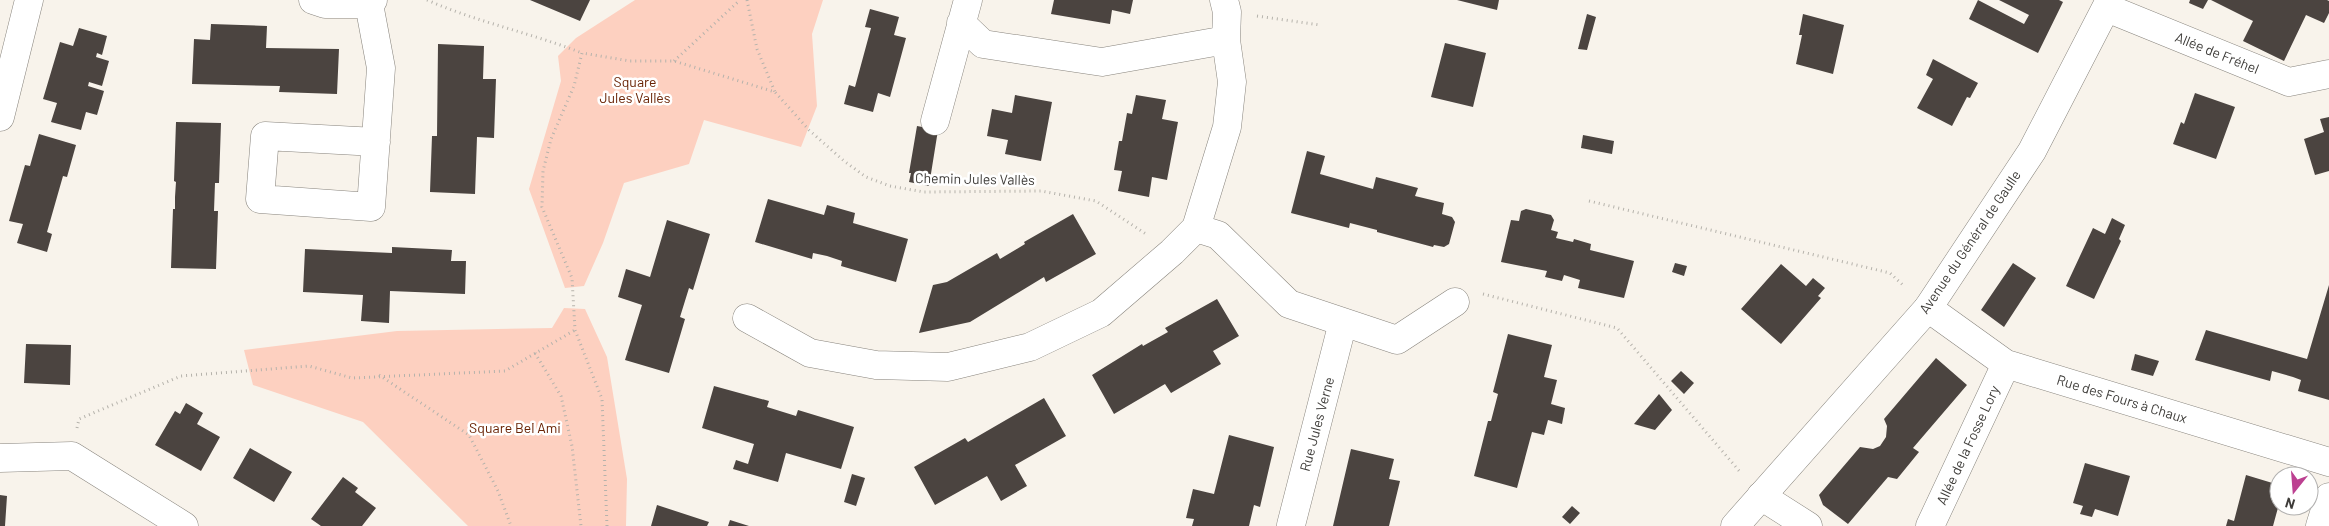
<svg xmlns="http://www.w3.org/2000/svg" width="2329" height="526" font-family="Barlow,sans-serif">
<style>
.green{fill:#fdd0c0}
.building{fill:#4b4440}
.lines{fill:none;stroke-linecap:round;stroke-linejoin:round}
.minor-casing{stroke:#88847d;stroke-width:29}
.major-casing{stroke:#88847d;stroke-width:29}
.path{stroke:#b5b2ab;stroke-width:3;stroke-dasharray:1 4;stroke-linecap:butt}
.minor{stroke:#fff;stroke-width:28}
.major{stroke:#fff;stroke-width:28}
.labels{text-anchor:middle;stroke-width:5;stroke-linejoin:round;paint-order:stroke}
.street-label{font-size:14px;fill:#3e3c39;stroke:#fff}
.park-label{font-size:14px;fill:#682203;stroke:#fff}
</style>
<rect width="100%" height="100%" fill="#f8f3eb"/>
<path class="green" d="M635,0H823L812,34L817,106L801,147L704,120L689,164L624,183L603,243L584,286L565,288L529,189L561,81L558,56L576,38Z
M564,308L585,309L607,357L627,479L626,526H468L363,422L253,385L244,350L397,331L552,328Z"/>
<path class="building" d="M530,0H590L580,21Z
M1054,0H1133L1130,14L1112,10L1110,24L1051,14Z
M1457,0H1499L1497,10Z
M1978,0L2024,24L2029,15L1999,0H2059L2063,2L2038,53L1969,19Z
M2190,0H2208L2203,9L2189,3Z
M2211,0H2327L2329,1V13L2324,23L2306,15L2284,61L2243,41L2253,21Z
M870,9L899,17L894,35L906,38L890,97L878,93L873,112L844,104L849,85L855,87L871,28L865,27Z
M1587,14L1596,17L1587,50L1578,49Z
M1803,14L1844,25L1833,74L1796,64L1802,35H1799Z
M211,24L267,26L266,48L339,49L337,94L279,92L280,86L192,84L194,39L210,40Z
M79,28L107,36L102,55L97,53L96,57L109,61L102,86L89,82L88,86L104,91L97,115L86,112L81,130L51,122L57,103L43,99L60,42L73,46Z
M1445,43L1486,53L1473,107L1431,97Z
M438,44L484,46L483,79H496L494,138L477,137L475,194L430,192L432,136H437Z
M1933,59L1978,83L1970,98L1967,97L1952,126L1917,108L1933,79L1926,75Z
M2195,93L2235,107L2216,159L2173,144L2181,122L2184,124Z
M1015,95L1052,102L1041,161L1005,154L1008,140L987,136L992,109L1012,113Z
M1136,95L1166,100L1162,119L1178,122L1167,180L1152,177L1149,197L1118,191L1122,171L1114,170L1119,141H1122L1127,113L1132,114Z
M2329,117V171L2315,175L2304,139L2324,132L2320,119Z
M176,122L221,123L219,183H215L214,211H218L216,269L171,268L173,209H175V197L176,182L174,181Z
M917,126L938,130L929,186L909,182L911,173H909Z
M39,134L76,145L67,177L63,176L47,232L52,234L47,252L17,243L23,224L9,221L25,165L30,166Z
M1583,135L1614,141L1612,154L1581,148Z
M1307,151L1325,156L1320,174L1373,189L1376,177L1418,188L1415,196L1444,203L1442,214L1452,217L1455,222L1449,244L1444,247L1434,245L1433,247L1377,232V230L1350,223L1349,228L1291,213Z
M768,199L824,215L827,205L855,213L853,223L908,239L896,282L841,266L842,261L827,256L813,253L812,259L755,242Z
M1526,209L1551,215L1554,220L1551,230L1558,232L1556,238L1573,242L1574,239L1591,244L1590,250L1634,261L1624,298L1578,288L1580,280L1564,275L1562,281L1545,277L1547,271L1501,262L1511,220L1519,221L1521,211Z
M1073,214L1096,254L1046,282L1044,277L970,322L919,333L933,285L947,282L997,253L1000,259L1025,244L1024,242Z
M2112,218L2125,225L2119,239L2121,241L2094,299L2066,286L2093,228L2105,234Z
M667,220L710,234L693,290L689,288L680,317L685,319L669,373L625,360L642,305L618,297L626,269L650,277Z
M392,247L452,250L451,261H466L465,294L390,291L389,323L361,321L363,295L303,292L305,249L392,253Z
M1675,263L1687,266L1684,276L1672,272Z
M2013,263L2036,278L2004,327L1981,310Z
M1781,264L1806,286L1813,278L1825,288L1818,296L1821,298L1781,344L1741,309Z
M2329,285V400L2298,391L2301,380L2293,377L2272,371L2270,381L2195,360L2206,330L2307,359Z
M1217,299L1239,336L1213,351L1221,364L1171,393L1165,384L1114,414L1092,375L1142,344L1143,346L1168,332L1165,328Z
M1508,334L1552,345L1544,377L1557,380L1551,404L1565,408L1562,424L1548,420L1544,435L1532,432L1517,488L1474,476L1488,421H1491L1498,394L1493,392Z
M26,344L71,345L70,385L24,383Z
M2135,354L2159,361L2153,376L2131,370Z
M1936,358L1967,385L1913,448L1919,452L1897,479L1888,477L1848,524L1823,505L1819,495L1860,447L1873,449L1880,446L1886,437L1887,426L1884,419Z
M1681,371L1694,383L1684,394L1671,381Z
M714,386L769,401L767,407L796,416L798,410L854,427L841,469L786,453L778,482L733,469L736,460L748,464L754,444L702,428Z
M1659,394L1672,410L1655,430L1634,424Z
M1044,398L1066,436L1015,465L1027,486L1001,501L987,476L935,505L914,467L965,438L968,442Z
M186,403L203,413L197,424L220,437L201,471L155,445L175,411L180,414Z
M1229,435L1274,447L1260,507L1254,505L1249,526H1192L1194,519L1186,518L1193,489L1214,494Z
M250,448L292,472L274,502L233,478Z
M1351,449L1394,459L1389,479L1400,481L1389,526H1333Z
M2085,463L2130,476L2118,516L2095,509L2092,517L2080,514L2083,506L2073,503Z
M852,474L865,478L856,506L844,502Z
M2246,475L2279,485V504L2273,526H2226L2228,519L2234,521Z
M343,477L358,488L355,492L376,508L362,526H321L311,519Z
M0,495L7,496L5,526H0Z
M657,505L709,522L707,526H651Z
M1572,506L1580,513L1570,524L1562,517Z
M730,520L749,526H728Z"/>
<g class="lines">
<g class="minor-casing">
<path id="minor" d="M313,0L325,4H369L373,0
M369,4L381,68L371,207L260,199L265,136L376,142
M2107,8L2289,82L2329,74
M961,23L983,44L1102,62L1226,40
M0,117L29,0
M935,121L968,0
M1196,228L1218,235L1289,304L1397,340L1455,302
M1928,308L2006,364L2329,462
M747,318L810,353L876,365L948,367L1030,347L1101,313L1172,252L1196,228L1227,127L1232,82L1226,40L1227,12L1224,0
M0,458L72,456L184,526
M1761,496L1808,526
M1291,525L1343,322
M1930,526L2006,364
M2320,526L2329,497"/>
</g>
<g class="major-casing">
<path id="major" d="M1735,526L1928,308L2032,151L2110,0"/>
</g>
<path class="path" d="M427,0C477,22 531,33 582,53
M747,0L757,49L775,92
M1257,16L1320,25
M674,61L740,0
M1589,201L1890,273L1905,287
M1483,294L1617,328L1741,473
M535,353L561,396L572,446L581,526
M379,375L469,435L498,491L511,526
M77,428L79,419L181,376L309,366L352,378L505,371L575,330
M607,526L602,399L575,330L572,278L542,207L543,171L551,139L574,86L582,53L630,61H674L775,92L809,130L844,161L866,177L890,186L924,192L1041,191L1096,201L1146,234"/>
<use href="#minor" class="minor"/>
<use href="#major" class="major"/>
</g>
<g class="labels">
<g class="street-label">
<text transform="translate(2217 53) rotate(22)" y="5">Allée de Fréhel</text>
<text transform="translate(975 179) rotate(1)" y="5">Chemin Jules Vallès</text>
<text transform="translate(1970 242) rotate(-56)" y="5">Avenue du Général de Gaulle</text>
<text transform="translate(2122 399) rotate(17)" y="5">Rue des Fours à Chaux</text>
<text transform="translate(1317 424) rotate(-75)" y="5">Rue Jules Verne</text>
<text transform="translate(1968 445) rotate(-65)" y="5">Allée de la Fosse Lory</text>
</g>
<g class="park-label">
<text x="635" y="87">Square<tspan x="635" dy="16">Jules Vallès</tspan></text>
<text x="515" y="433">Square Bel Ami</text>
</g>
</g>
<g transform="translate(2294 491) rotate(197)"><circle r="24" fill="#ffffff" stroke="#b2b1b0"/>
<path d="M0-4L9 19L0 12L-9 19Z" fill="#bc4091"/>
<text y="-8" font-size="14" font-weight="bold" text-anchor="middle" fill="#3e3c39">N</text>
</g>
</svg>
